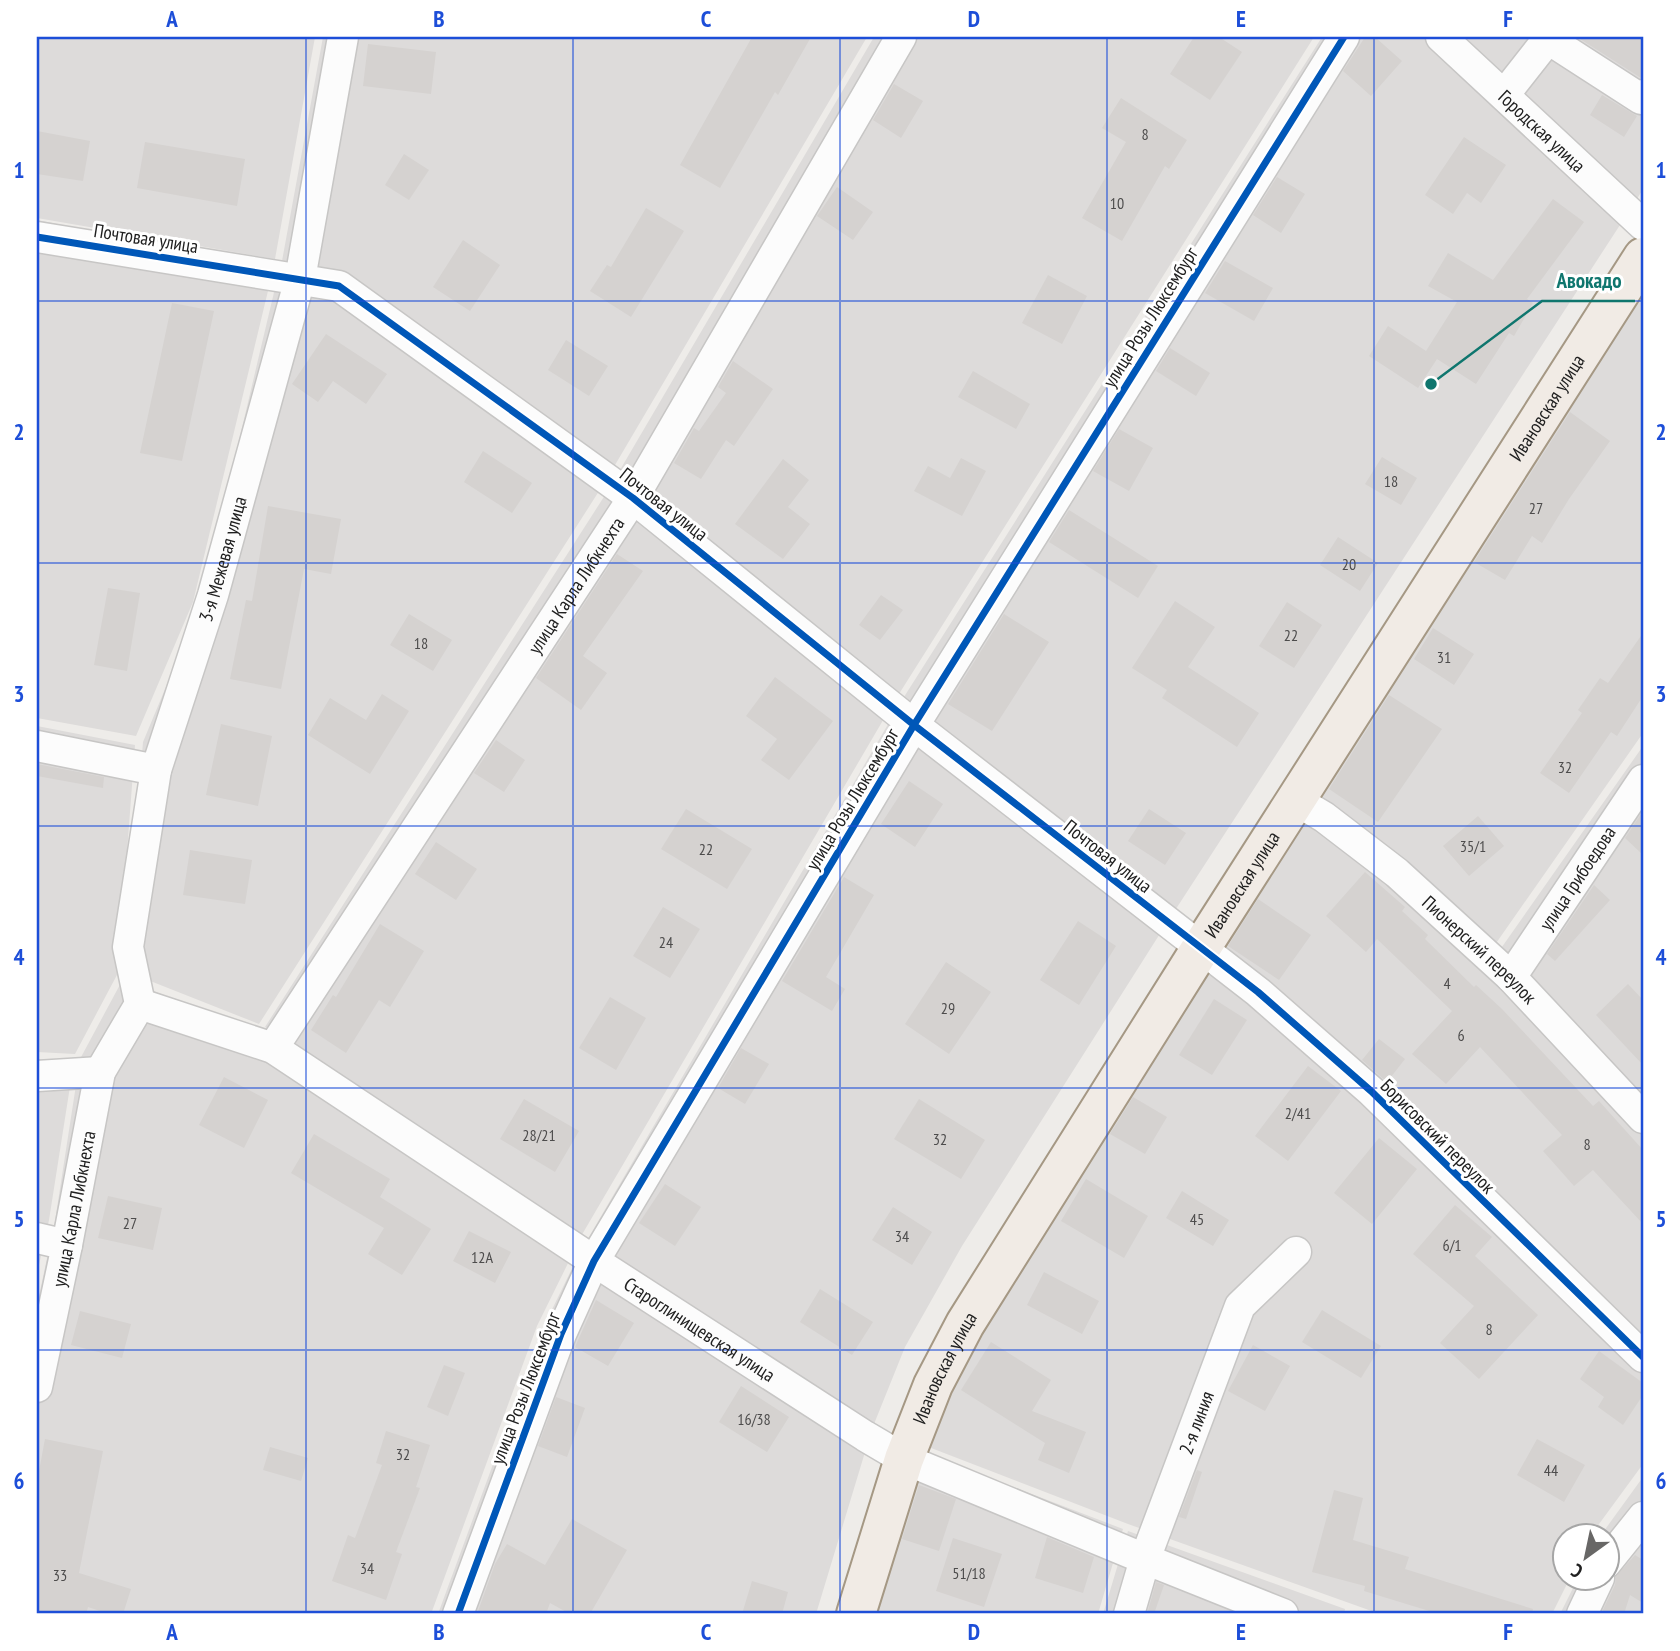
<svg xmlns="http://www.w3.org/2000/svg" width="1680" height="1651" font-family="'PT Sans Narrow',sans-serif">
<style>
.residential{fill:#dddbda}
.building{fill:#d5d2d0}
.lines{fill:none;stroke-linecap:round;stroke-linejoin:round}
.minor-casing{stroke:#c7c6c5;stroke-width:33}
.major-casing{stroke:#a59884;stroke-width:42}
.minor{stroke:#fcfcfc;stroke-width:30}
.major{stroke:#f1ebe5;stroke-width:38}
.cycleway-casing{stroke:#fff;stroke-width:11}
.cycleway{stroke:#0057b8;stroke-width:7}
.grid{fill:none;stroke:#1d4ed8;stroke-width:2;stroke-opacity:0.55}
.labels{text-anchor:middle;stroke-width:6;stroke-linejoin:round;paint-order:stroke}
.number-label{font-size:16px;fill:#4d4c4c}
.street-label{font-size:19px;fill:#202020;stroke:#fff}
.leader{fill:none;stroke:#0f766e;stroke-width:2.5}
.callout-dot{fill:#0f766e;stroke:#fff;stroke-width:2.5}
.callout-label{font-size:21px;text-anchor:middle;font-weight:bold;fill:#0f766e;stroke:#fff;stroke-width:6;stroke-linejoin:round;paint-order:stroke}
.neatline{fill:none;stroke:#1d4ed8;stroke-width:2.5}
.grid-label{font-size:23px;text-anchor:middle;font-weight:bold;fill:#1d4ed8}
</style>
<rect width="100%" height="100%" fill="#eeece9"/>
<path class="residential" d="M37,37H315L275,259L37,218Z
M323,37H867L605,482L342,278L282,261Z
M874,37H1314L892,705L610,487Z
M1322,37H1446L1631,208L1172,915L897,708Z
M1455,37H1643V189L1634,204Z
M37,220L274,266L193,602L136,736L37,718Z
M1643,242V733L1492,949L1291,787Z
M280,267L339,284L601,488L259,1024L125,971L143,742L200,605Z
M607,492L889,710L580,1238L265,1027Z
M894,714L1168,921L962,1246L905,1347L874,1424L586,1242Z
M37,726L135,745L118,973L75,1054L37,1052Z
M1643,746V1110L1497,954Z
M1289,791L1398,864L1643,1123V1349L1196,936Z
M1192,941L1643,1360V1464L1591,1535L1564,1536V1578H1570L1552,1614H1380L1128,1524L900,1436Z
M123,979L258,1032L577,1245L537,1326L431,1614H37V1305L55,1221L80,1059Z
M37,1059L74,1061L49,1220L37,1274Z
M582,1248L872,1429L816,1614H438L543,1328Z
M896,1442L1123,1529L1098,1614H846Z
M1643,1477V1614H1560L1578,1578H1606V1536L1601,1535Z
M1128,1531L1345,1609L1344,1614H1103Z"/>
<path class="building" d="M752,37H811L778,95L775,92L720,188L680,165Z
M1194,37H1219L1242,52L1210,100L1170,74Z
M1365,37H1375L1402,61L1371,96L1343,71Z
M1577,37H1643V78H1641Z
M368,44L436,52L431,94L363,86Z
M894,84L923,101L901,138L873,120Z
M1602,95L1637,116L1624,137L1590,115Z
M1121,98L1187,140L1169,169L1165,166L1122,241L1082,218L1126,142L1102,128Z
M37,131L90,141L83,181L37,174Z
M1464,137L1506,165L1481,203L1467,193L1453,214L1425,195Z
M145,142L245,159L237,206L137,188Z
M404,154L429,170L409,200L385,185Z
M1277,177L1305,194L1281,233L1253,215Z
M837,187L873,212L853,240L817,216Z
M1553,199L1584,222L1527,299L1533,303L1514,336L1509,333L1476,384L1437,359L1418,388L1369,356L1388,326L1426,351L1457,302L1428,286L1448,253L1493,280Z
M646,208L684,231L631,317L590,291L607,265L611,267Z
M463,240L500,265L470,311L433,287Z
M1225,261L1273,288L1254,321L1205,293Z
M1048,275L1087,296L1062,344L1022,323Z
M172,303L214,311L182,461L140,453Z
M326,334L387,374L366,404L333,381L318,402L292,384Z
M566,340L608,366L589,396L548,370Z
M1170,348L1210,373L1196,396L1156,371Z
M733,361L773,389L734,446L726,440L701,479L674,463L694,428L699,431L726,393L718,387Z
M973,371L1030,404L1016,429L958,397Z
M1570,412L1610,441L1569,499L1542,543L1532,536L1505,580L1474,562Z
M1119,429L1153,448L1129,491L1093,471Z
M483,451L532,483L512,513L464,482Z
M1382,457L1417,478L1401,505L1365,484Z
M961,458L986,471L962,516L914,491L928,466L950,478Z
M783,459L809,480L788,507L810,524L783,559L735,524Z
M268,506L341,519L331,574L304,569L281,689L230,679L246,600L252,601Z
M1069,510L1158,566L1138,598L1049,542Z
M1338,537L1378,563L1360,591L1320,565Z
M617,554L643,571L583,656L607,673L581,710L536,678Z
M108,588L140,593L127,671L94,665Z
M881,595L903,610L880,640L859,625Z
M1175,601L1215,627L1188,667L1259,713L1237,747L1162,698L1167,690L1132,668Z
M1287,602L1322,625L1294,668L1259,646Z
M409,614L452,640L433,671L390,645Z
M1004,614L1049,642L992,731L948,704Z
M1433,628L1474,654L1454,685L1414,659Z
M1643,633V696L1617,736L1611,732L1569,793L1540,773L1582,713L1578,710L1600,678L1608,683Z
M775,677L833,721L789,780L761,760L777,739L746,716Z
M382,694L409,711L370,774L308,735L330,698L366,720Z
M1389,695L1442,729L1378,822L1329,789Z
M221,724L272,736L258,806L206,795Z
M496,740L525,760L504,792L474,773Z
M37,764L104,777L103,788L37,776Z
M909,781L943,804L915,847L881,824Z
M686,809L752,849L727,889L661,849Z
M1149,809L1186,833L1165,865L1128,841Z
M1643,811V855L1625,838Z
M1478,816L1504,846L1469,876L1443,846Z
M436,842L477,869L456,900L415,874Z
M190,850L252,860L245,904L183,895Z
M1365,872L1405,907L1402,911L1428,935L1425,939L1474,987L1476,985L1502,1009L1593,1106L1599,1101L1643,1150V1224L1593,1170L1574,1186L1543,1151L1562,1135L1480,1047L1446,1084L1412,1054L1452,1011L1377,939L1366,952L1326,916Z
M844,877L874,895L826,977L845,989L832,1011L782,981Z
M1594,885L1610,900L1555,961L1547,954Z
M1258,899L1311,935L1279,980L1228,946Z
M663,907L700,929L670,978L633,956Z
M1078,921L1116,946L1079,1005L1040,980Z
M380,924L424,951L390,1007L379,1000L346,1053L311,1030L333,995L336,997Z
M946,962L991,992L949,1054L905,1024Z
M1628,984L1643,1000V1065L1596,1015Z
M610,997L646,1018L616,1070L579,1048Z
M1214,999L1247,1020L1212,1075L1179,1055Z
M1379,1039L1405,1059L1387,1082L1362,1060Z
M741,1048L769,1064L745,1104L718,1088Z
M1308,1066L1341,1091L1288,1161L1255,1136Z
M224,1077L268,1100L244,1148L199,1125Z
M1133,1097L1167,1117L1145,1154L1110,1134Z
M524,1099L579,1131L555,1172L500,1139Z
M919,1099L985,1140L961,1179L894,1139Z
M314,1134L390,1179L380,1197L431,1229L402,1275L368,1254L384,1228L291,1173Z
M1379,1138L1417,1169L1372,1224L1334,1193Z
M1086,1179L1148,1216L1124,1258L1061,1221Z
M665,1184L701,1207L675,1246L639,1223Z
M1182,1191L1229,1220L1213,1246L1166,1218Z
M108,1196L162,1208L153,1250L98,1238Z
M1455,1205L1492,1237L1475,1256L1538,1315L1479,1379L1440,1343L1474,1306L1413,1254Z
M893,1207L932,1232L912,1265L872,1240Z
M469,1231L511,1252L495,1283L453,1261Z
M1044,1272L1099,1301L1082,1334L1027,1305Z
M820,1289L873,1322L852,1355L800,1322Z
M596,1300L634,1323L608,1366L575,1347Z
M1322,1310L1381,1346L1361,1378L1302,1342Z
M80,1311L131,1324L122,1358L71,1345Z
M991,1342L1051,1380L1032,1411L1086,1432L1069,1473L1038,1460L1045,1443L961,1390Z
M1253,1345L1290,1366L1265,1411L1228,1391Z
M1599,1351L1643,1383V1395L1623,1425L1598,1407L1604,1397L1580,1379Z
M444,1365L465,1373L448,1416L427,1407Z
M741,1386L789,1417L767,1452L719,1422Z
M556,1397L585,1408L567,1457L538,1446Z
M386,1431L430,1445L416,1487L420,1488L396,1552L402,1554L386,1600L332,1581L348,1535L355,1538L382,1465L376,1463Z
M45,1439L103,1451L79,1573L131,1589L123,1614H109L88,1607L86,1614H37V1482Z
M1537,1439L1585,1465L1564,1502L1517,1475Z
M270,1447L308,1458L301,1481L263,1470Z
M1197,1470L1202,1472L1186,1519L1179,1517Z
M919,1485L956,1499L939,1551L902,1539Z
M1334,1490L1363,1498L1353,1540L1409,1557L1405,1569L1533,1609L1532,1614H1439L1364,1591L1365,1586L1312,1572Z
M572,1519L627,1550L590,1614H570L550,1603L546,1614H477L495,1564L507,1544L545,1565Z
M1047,1537L1094,1557L1083,1593L1035,1578Z
M953,1538L1002,1554L984,1607L936,1591Z
M1635,1555L1643,1560V1603L1630,1595L1624,1614H1601L1615,1585L1616,1576Z
M752,1581L788,1592L782,1614H742Z
M1156,1582L1164,1585L1154,1614H1147Z"/>
<g class="lines">
<g class="minor-casing">
<g id="minor">
<path id="s1" d="M1441,37L1643,225"/>
<path d="M1504,95L1548,39L1641,99L1643,95"/>
<path d="M37,237L339,286L633,498L914,725L1258,992L1371,1091L1643,1357"/>
<path d="M37,746L156,770"/>
<path id="s2" d="M1297,801L1324,817L1397,873L1511,977L1643,1118"/>
<path id="s3" d="M1511,977L1643,780"/>
<path id="s4" d="M140,1004L273,1048L594,1261L865,1436L904,1459L1145,1559L1283,1614"/>
<path id="s5" d="M273,1048L633,498L901,37"/>
<path d="M37,1076L100,1072"/>
<path d="M37,1238L67,1245"/>
<path id="s6" d="M37,1387L67,1245L100,1072L140,1004L128,947L156,770L213,595L300,279L343,37"/>
<path d="M1606,1563L1643,1517"/>
<path d="M458,1614L561,1334L594,1261L914,725L1344,37"/>
<path id="s7" d="M1129,1614L1145,1559L1240,1306L1296,1252"/>
<path d="M1582,1614L1599,1578"/>
</g>
</g>
<g class="major-casing">
<g id="major">
<path id="s8" d="M856,1614L904,1459L933,1385L965,1324L1201,948L1643,257"/>
</g>
</g>
<use href="#minor" class="minor"/>
<use href="#major" class="major"/>
<g class="cycleway-casing">
<path id="cycleway" d="M37,237L339,286L633,498L914,725L1258,992L1371,1091L1643,1357
M458,1614L561,1334L594,1261L914,725L1344,37"/>
</g>
<use href="#cycleway" class="cycleway"/>
</g>
<path class="grid" d="M306,37V1614M573,37V1614M840,37V1614M1107,37V1614M1374,37V1614M37,301H1643M37,563H1643M37,826H1643M37,1088H1643M37,1350H1643"/>
<g class="labels">
<g class="number-label">
<text x="1145" y="140">8</text>
<text x="1117" y="209">10</text>
<text x="1391" y="487">18</text>
<text x="1536" y="514">27</text>
<text x="1349" y="570">20</text>
<text x="1291" y="641">22</text>
<text x="421" y="649">18</text>
<text x="1444" y="663">31</text>
<text x="1565" y="773">32</text>
<text x="1473" y="852">35/1</text>
<text x="706" y="855">22</text>
<text x="666" y="948">24</text>
<text x="1447" y="989">4</text>
<text x="948" y="1014">29</text>
<text x="1461" y="1041">6</text>
<text x="1298" y="1119">2/41</text>
<text x="539" y="1141">28/21</text>
<text x="940" y="1145">32</text>
<text x="1587" y="1150">8</text>
<text x="1197" y="1225">45</text>
<text x="130" y="1229">27</text>
<text x="902" y="1242">34</text>
<text x="1452" y="1251">6/1</text>
<text x="482" y="1263">12А</text>
<text x="1489" y="1335">8</text>
<text x="754" y="1425">16/38</text>
<text x="403" y="1460">32</text>
<text x="1551" y="1476">44</text>
<text x="367" y="1574">34</text>
<text x="969" y="1579">51/18</text>
<text x="60" y="1581">33</text>
</g>
<g class="street-label">
<text dy="7" stroke="none"><textPath href="#s1" startOffset="138">Городская улица</textPath></text>
<text transform="translate(146 238) rotate(9)" y="7">Почтовая улица</text>
<text transform="translate(1150 317) rotate(-58)" y="7">улица Розы Люксембург</text>
<text dy="7" stroke="none"><textPath href="#s8" startOffset="1396">Ивановская улица</textPath></text>
<text transform="translate(664 504) rotate(38)" y="7">Почтовая улица</text>
<text dy="7" stroke="none"><textPath href="#s6" startOffset="859">3-я Межевая улица</textPath></text>
<text dy="7" stroke="none"><textPath href="#s5" startOffset="553">улица Карла Либкнехта</textPath></text>
<text transform="translate(852 799) rotate(-59)" y="7">улица Розы Люксембург</text>
<text transform="translate(1108 856) rotate(38)" y="7">Почтовая улица</text>
<text dy="7" stroke="none"><textPath href="#s3" startOffset="119">улица Грибоедова</textPath></text>
<text dy="7" stroke="none"><textPath href="#s8" startOffset="830">Ивановская улица</textPath></text>
<text dy="7" stroke="none"><textPath href="#s2" startOffset="236">Пионерский переулок</textPath></text>
<text transform="translate(1438 1136) rotate(45)" y="7">Борисовский переулок</text>
<text dy="7" stroke="none"><textPath href="#s6" startOffset="182">улица Карла Либкнехта</textPath></text>
<text dy="7" stroke="none"><textPath href="#s4" startOffset="651">Староглинищевская улица</textPath></text>
<text dy="7" stroke="none"><textPath href="#s8" startOffset="262">Ивановская улица</textPath></text>
<text transform="translate(525 1388) rotate(-69)" y="7">улица Розы Люксембург</text>
<text dy="7" stroke="none"><textPath href="#s7" startOffset="203">2-я линия</textPath></text>
</g>
</g>
<path class="leader" d="M1431 384L1542 301H1635"/>
<circle class="callout-dot" cx="1431" cy="384" r="7"/>
<g class="callout-label">
<text x="1589" y="288">Авокадо</text>
</g>
<rect width="1680" height="1651" fill="none" stroke="#ffffff" stroke-width="77"/>
<g transform="translate(1586 1557) rotate(213)"><circle r="33" fill="#ffffff" stroke="#a6a6a6" stroke-width="2"/>
<path d="M0-5L12 26L0 18L-12 26Z" fill="#686766"/>
<text y="-10" font-size="19" font-weight="bold" text-anchor="middle" fill="#202020">С</text>
</g>
<rect x="38" y="38" width="1604" height="1574" class="neatline"/>
<g class="grid-label">
<text x="172" y="27">A</text>
<text x="439" y="27">B</text>
<text x="706" y="27">C</text>
<text x="974" y="27">D</text>
<text x="1241" y="27">E</text>
<text x="1508" y="27">F</text>
<text x="19" y="178">1</text>
<text x="1661" y="178">1</text>
<text x="19" y="440">2</text>
<text x="1661" y="440">2</text>
<text x="19" y="702">3</text>
<text x="1661" y="702">3</text>
<text x="19" y="965">4</text>
<text x="1661" y="965">4</text>
<text x="19" y="1227">5</text>
<text x="1661" y="1227">5</text>
<text x="19" y="1489">6</text>
<text x="1661" y="1489">6</text>
<text x="172" y="1640">A</text>
<text x="439" y="1640">B</text>
<text x="706" y="1640">C</text>
<text x="974" y="1640">D</text>
<text x="1241" y="1640">E</text>
<text x="1508" y="1640">F</text>
</g>
</svg>
